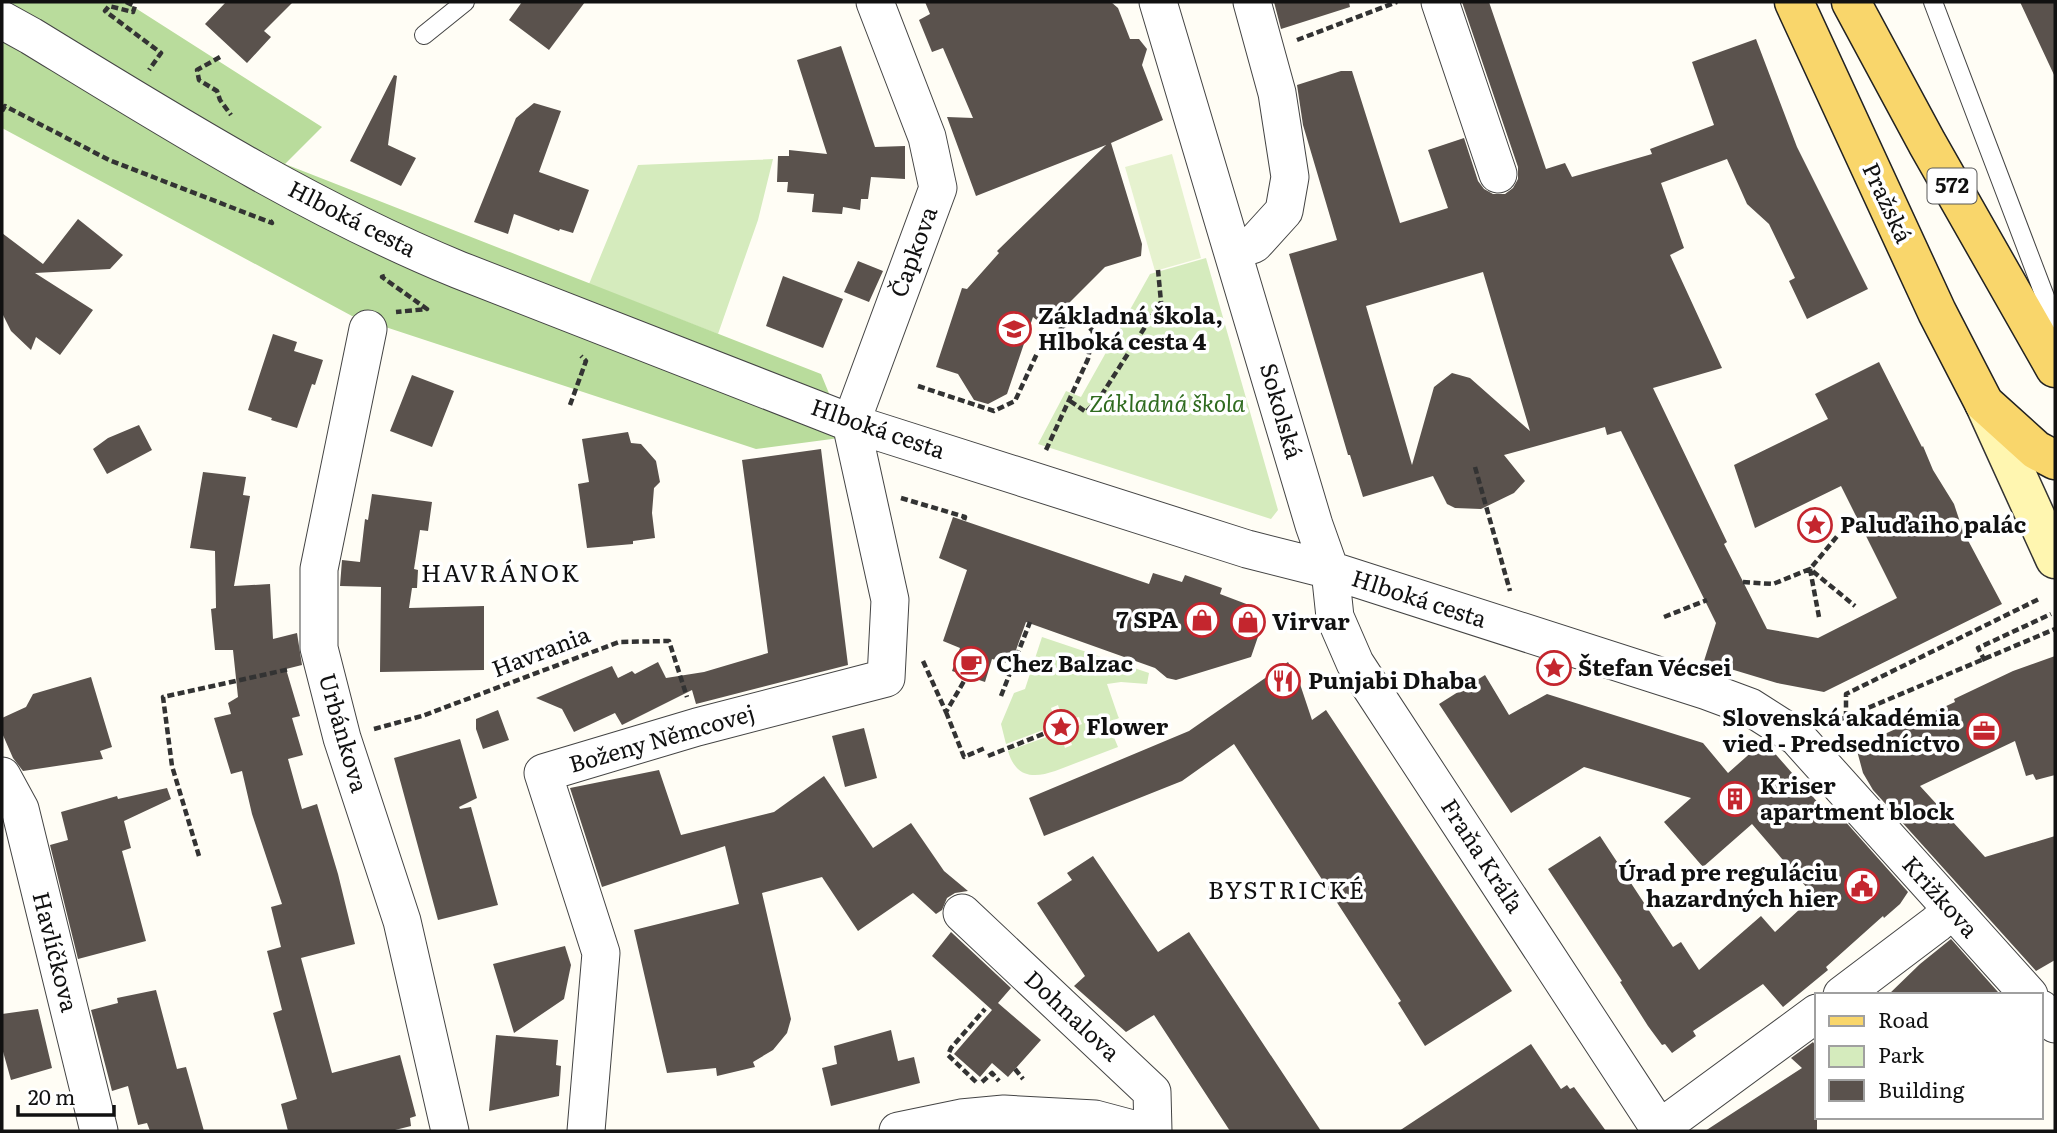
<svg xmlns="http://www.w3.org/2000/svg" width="2057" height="1133" font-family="Literata,serif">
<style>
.green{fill:#d5ebbd}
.forest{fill:#b9dc9c}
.pitch{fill:#e6f2cf}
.building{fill:#5a524d;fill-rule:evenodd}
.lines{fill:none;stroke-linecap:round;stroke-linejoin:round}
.lane-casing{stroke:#444;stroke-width:20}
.street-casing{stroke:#444;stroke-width:39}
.secondary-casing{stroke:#333;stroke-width:41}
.primary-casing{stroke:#222;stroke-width:41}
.path{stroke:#333;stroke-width:4.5;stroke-dasharray:7 3.5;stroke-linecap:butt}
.lane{stroke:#fff;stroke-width:18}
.street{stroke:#fff;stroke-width:37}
.secondary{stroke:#fff6b0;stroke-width:38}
.primary{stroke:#f9d66b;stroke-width:38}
.labels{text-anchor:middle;stroke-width:7;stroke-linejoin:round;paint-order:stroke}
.shield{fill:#fff;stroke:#585858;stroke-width:2}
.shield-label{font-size:21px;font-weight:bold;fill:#111}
.street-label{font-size:23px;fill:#111;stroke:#fff}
.poi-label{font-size:23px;font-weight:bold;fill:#111;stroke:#fff;text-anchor:start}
.park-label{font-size:23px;font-style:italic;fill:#2f6b1f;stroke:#fff}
.neighbourhood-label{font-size:24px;letter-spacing:2px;fill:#111;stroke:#fff}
</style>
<rect width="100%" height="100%" fill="#fffdf5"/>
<path class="green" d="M773,159L758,220L718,334L589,284L638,165Z
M1206,258L1278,510L1271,519L1038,444L1066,391L1081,397L1150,274Z
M1042,637L1149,673L1147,684L1121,682L1107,684L1118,716L1119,718L1108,723L1118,747C1104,752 1090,758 1076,763C1050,773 1019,789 1008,751L1049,736L1063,742L1065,748L1072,745L1070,739L1077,726L1082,724L1079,717L1074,718L1066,711H1060L1058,705L1051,708L1053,714L1046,721V729L1006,744L1001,724L1014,693L1025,689Z"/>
<path class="forest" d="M2,2H126L322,127L285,164L821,374L847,437L756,449L352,316L2,128Z"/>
<path class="pitch" d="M1172,154L1201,258L1155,271L1125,167Z"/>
<path class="building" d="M226,2H293L264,31L271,37L247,63L205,24Z
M522,2H585L549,50L509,20Z
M925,2H1111L1118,8L1130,39H1139L1147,49L1142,65L1163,120L1111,143L1142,244L1141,256L1105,267L1045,327L1033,317L1007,394L988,404L974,400L958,374L936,367L962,288L967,289L999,253L997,251L1106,145L976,196L947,117L973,118L943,48L932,52L919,20L930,14Z
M1274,2H1349L1350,7L1281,29Z
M1462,2H1489L1546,169L1565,163L1572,177L1652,154L1650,149L1714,125L1692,62L1756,39L1797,147L1868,289L1807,319L1789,281L1795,278L1769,224L1747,204L1727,159L1661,183L1684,248L1670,255L1722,368L1653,388L1727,542L1724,544L1767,629L1818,638L1897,598L1841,486L1755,528L1734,465L1828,419L1815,394L1879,362L1922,447L1923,446L1933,470L1954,504L1963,531L2002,604L1824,692L1777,683L1704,661L1716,623L1621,431L1607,435L1605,427L1504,455L1525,481L1514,493L1481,509L1455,508L1447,504L1433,476L1363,497L1350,455H1348L1289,254L1337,240L1303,125L1297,85L1341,71H1352L1400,223L1448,208L1428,150L1464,138L1478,181L1484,189L1493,194H1505L1513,188L1518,179V167ZM1483,272L1530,431L1470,378L1452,373L1434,387L1412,465L1366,306Z
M2020,2H2055V77Z
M841,46L875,147L905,146V179L871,177L868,199H861L860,210L843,207L842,214L812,212L814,194L787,192L788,182H777L778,156H789V150L827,154L797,60Z
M394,75L397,76L388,145L416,158L401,186L350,161Z
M534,103L561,111L539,172L589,190L573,233L560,229L559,231L514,214L508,234L474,222L516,118Z
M78,219L123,255L110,269L35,273L93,310L60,355L36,337L31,350L11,331L2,313V233L43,264Z
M858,261L883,271L869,302L844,292Z
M783,276L843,299L823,348L766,326Z
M273,334L297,342L294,351L323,360L315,385L312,384L297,428L271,420L272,418L248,410Z
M412,375L454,391L432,447L390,431Z
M139,425L152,450L107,474L93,449L108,438Z
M628,432L631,443L641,444L656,461L660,482L654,488L652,513L655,538L633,541V544L587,548L578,484L589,482L582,439Z
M821,449L848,665L696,704L692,690L622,725L615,713L574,732L562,709L536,698L612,666L618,678L632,671L635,674L658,662L666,678L704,672L768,653L742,460Z
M203,472L246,477L243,495L250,496L234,586L270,584L273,639L297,633L302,665L286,669L300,716L292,718L303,755L288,759L302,809L317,804L338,874L355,944L301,958L332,1073L400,1055L416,1116L410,1118L411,1126L391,1131H288L281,1104L297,1099L273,1013L282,1010L267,951L281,947L271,907L282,904L252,814L242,771L231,774L214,718L231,714L228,703L238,697L233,650H215L211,609L216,608L215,551L190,548Z
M372,494L432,502L428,531L420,530L414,569L418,570L417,588H412L409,608L484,606V670L380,672L381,587L340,586L342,560L360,562L365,519L368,520Z
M953,517L1149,584L1153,573L1182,582L1185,575L1222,588L1220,594L1249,605L1261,628L1251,657L1176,680L1167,678L1155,668L1026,622L1011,664L992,659L985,682L952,671L960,648L943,641L967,570L939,558Z
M2055,656V775L2036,780L2033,774L2026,776L2015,741L1920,786L1985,857L2055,836V960L2036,971L1873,790L1863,773L1856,747L1955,702L1954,699L2013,671Z
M1288,662L1300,684L1312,720L1326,710L1512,991L1425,1046L1398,1003L1401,1001L1234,744L1182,781L1044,836L1029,798L1189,731Z
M1485,675L1509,715L1547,694L1703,743L1728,773L1764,741L1828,814L1838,823L1844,820L1908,892L1900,904L1884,918L1883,916L1826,967L1828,970L1783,1007L1763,984L1693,1031L1696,1036L1672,1053L1665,1044L1662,1045L1648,1026L1620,982L1622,981L1548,869L1600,836L1673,947L1681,942L1699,970L1761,916L1775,932L1814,896L1752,824L1703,867L1664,822L1691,798L1584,767L1511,813L1439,704Z
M91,677L112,747L100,751L103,759L23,771L13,758L2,733V718L26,707L33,694Z
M498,710L509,740L483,749L476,729V719Z
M864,728L877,778L845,787L832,736Z
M460,739L477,798L459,807L460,809L471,807L498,905L438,920L394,758Z
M659,770L681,835L774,812L824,776L873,848L911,823L944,871L968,891L955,893L947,898L942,910L936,914L913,893L858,931L822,877L762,893L791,1019L787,1033L773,1050L753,1062L755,1067L717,1076L716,1068L667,1073L634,930L739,904L725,846L602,887L570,788Z
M167,788L171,799L124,821L131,848L122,851L146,941L78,959L50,845L68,840L61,812L117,796L118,799Z
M1093,856L1158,952L1189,932L1321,1131H1230L1154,1015L1126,1032L1074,986L1085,976L1037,903L1072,880L1067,873Z
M951,932L1011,988L998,1003L1041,1040L1008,1077L992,1063L980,1077L954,1054L992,1010L932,956Z
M1951,939L1998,992L1992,995H1888L1920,964Z
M565,946L571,965L564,999L514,1033L493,964Z
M156,990L177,1069L186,1067L204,1131H150L147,1123L138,1125L128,1086L112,1091L91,1010L118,1003L117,998Z
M38,1009L52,1068L11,1080L2,1048V1014Z
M891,1030L898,1061L914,1057L920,1083L831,1106L822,1068L837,1064L834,1046Z
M496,1035L558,1040L556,1065L561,1066L559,1096L489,1111Z
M1813,1042L1817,1048V1131H1705L1802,1068L1791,1058Z
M1531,1044L1561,1089L1567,1085L1570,1089L1574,1087L1606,1131H1399Z"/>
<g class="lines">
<g class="lane-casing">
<path id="lane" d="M1933,2L2055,323
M424,35L465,2"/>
</g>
<g class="street-casing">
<path id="street" d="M1158,2L1314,525L1330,570L1335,617L1355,663L1661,1131
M1440,2L1498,174
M2,20L31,36C170,121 308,208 459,270L851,423L1247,549L1330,570L1707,691L1750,707L1797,737L2029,995
M1234,251L1254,244L1284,211L1290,177L1277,93L1252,2
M368,329L319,569V648L342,738L402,921L450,1131
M851,423L938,188L927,137L875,2
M2,776L20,809L99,1131
M962,913L1152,1092L1153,1131
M1842,995L1936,924L1952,910
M2041,1009L2055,1024
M1659,1129L1817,1013
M586,1131L601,953L543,773L697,727L886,678L890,600L851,423
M898,1131L961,1118L1004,1114L1095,1119L1140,1131"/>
</g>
<g class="secondary-casing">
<path id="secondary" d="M1984,403L2055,559"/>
</g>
<g class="primary-casing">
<path id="primary" d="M1794,2L1937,312L1984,403L2036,450L2055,460
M1851,2L1927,143L2055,368"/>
</g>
<path class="path" d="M126,2L135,6L133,12L109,6L105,11L161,53L149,70
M1297,40L1397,2
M220,57L197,70L199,80L217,91L220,100L231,115
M2,111L5,106L109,160L272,223L268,218
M385,276L382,277L427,309L396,312
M918,386L994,411L1015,401L1040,347L1076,315
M1070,401L1086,412L1099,399L1161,302L1158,270
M570,405L586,361L581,356
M1046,450L1088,359L1093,331L1069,309
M1475,467L1510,591
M901,498L965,517L963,523
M1743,582L1773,584L1810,569L1839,534
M1664,617L1707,600
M1819,617L1810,569L1855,606
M923,661L946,712L967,676
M1985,661L1978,648L2051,614
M1001,696L1030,622
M946,712L964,757L985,748
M1846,718V694L2041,598
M1830,724L2055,629
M374,729L422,716L619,642L669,641L687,697
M988,756L1053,730
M199,856L172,766L163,697L290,669
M1015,1069L1023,1079
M976,1082L948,1055L951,1048L985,1009
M982,1082L992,1073L999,1081"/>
<use href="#lane" class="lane"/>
<use href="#street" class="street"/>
<use href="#secondary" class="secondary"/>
<use href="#primary" class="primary"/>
</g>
<defs>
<g id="school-ring" transform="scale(1.75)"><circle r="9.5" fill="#fff" stroke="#c4262e" stroke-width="1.5"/><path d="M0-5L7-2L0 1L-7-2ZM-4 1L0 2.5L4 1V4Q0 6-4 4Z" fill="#c4262e"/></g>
<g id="sight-ring" transform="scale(1.75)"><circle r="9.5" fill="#fff" stroke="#c4262e" stroke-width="1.5"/><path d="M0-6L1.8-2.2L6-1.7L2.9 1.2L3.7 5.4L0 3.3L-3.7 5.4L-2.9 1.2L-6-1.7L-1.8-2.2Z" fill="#c4262e"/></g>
<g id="shop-ring" transform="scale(1.75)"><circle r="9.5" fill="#fff" stroke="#c4262e" stroke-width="1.5"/><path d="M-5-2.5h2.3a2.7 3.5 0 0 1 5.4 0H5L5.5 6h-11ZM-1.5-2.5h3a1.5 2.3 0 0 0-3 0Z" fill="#c4262e"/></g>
<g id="cafe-ring" transform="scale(1.75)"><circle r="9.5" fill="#fff" stroke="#c4262e" stroke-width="1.5"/><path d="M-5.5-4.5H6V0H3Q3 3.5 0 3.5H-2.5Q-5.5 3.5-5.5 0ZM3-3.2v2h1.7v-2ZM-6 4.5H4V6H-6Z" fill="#c4262e"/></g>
<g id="restaurant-ring" transform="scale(1.75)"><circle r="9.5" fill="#fff" stroke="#c4262e" stroke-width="1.5"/><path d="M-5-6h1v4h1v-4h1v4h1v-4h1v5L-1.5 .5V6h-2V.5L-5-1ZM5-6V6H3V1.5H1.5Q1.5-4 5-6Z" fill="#c4262e"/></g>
<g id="office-ring" transform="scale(1.75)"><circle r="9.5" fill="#fff" stroke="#c4262e" stroke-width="1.5"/><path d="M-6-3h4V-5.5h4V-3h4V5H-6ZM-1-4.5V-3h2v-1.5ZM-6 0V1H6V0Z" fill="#c4262e"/></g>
<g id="building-ring" transform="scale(1.75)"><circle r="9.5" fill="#fff" stroke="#c4262e" stroke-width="1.5"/><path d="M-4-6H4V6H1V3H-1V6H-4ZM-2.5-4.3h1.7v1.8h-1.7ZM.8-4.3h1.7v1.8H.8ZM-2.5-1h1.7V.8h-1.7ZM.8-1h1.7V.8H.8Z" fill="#c4262e"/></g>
<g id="civic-ring" transform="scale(1.75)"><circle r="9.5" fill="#fff" stroke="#c4262e" stroke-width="1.5"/><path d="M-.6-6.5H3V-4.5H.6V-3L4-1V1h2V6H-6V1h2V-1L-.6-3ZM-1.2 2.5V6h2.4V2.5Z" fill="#c4262e"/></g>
</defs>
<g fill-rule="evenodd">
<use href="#school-ring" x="1014" y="329"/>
<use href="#sight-ring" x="1815" y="525"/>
<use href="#shop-ring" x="1202" y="620"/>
<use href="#shop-ring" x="1248" y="622"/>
<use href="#cafe-ring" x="971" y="664"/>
<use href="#sight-ring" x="1554" y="668"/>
<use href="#restaurant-ring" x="1283" y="681"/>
<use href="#sight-ring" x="1061" y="727"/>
<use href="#office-ring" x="1984" y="731"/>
<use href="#building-ring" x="1735" y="799"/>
<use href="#civic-ring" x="1862" y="886"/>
</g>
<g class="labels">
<rect class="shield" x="1927.5" y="168.5" width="49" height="35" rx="5"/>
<g class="shield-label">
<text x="1952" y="193">572</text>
</g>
<g class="street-label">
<text transform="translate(1887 203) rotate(65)" y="8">Pražská</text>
<text transform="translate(352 219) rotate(27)" y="8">Hlboká cesta</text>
<text transform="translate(914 252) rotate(-70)" y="8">Čapkova</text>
<text transform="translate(1281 411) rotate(74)" y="8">Sokolská</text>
<text transform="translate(878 429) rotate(19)" y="8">Hlboká cesta</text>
<text transform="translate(1419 599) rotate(18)" y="8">Hlboká cesta</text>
<text transform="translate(541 652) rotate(-21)" y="8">Havrania</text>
<text transform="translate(343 733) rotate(74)" y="8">Urbánkova</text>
<text transform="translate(662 739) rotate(-16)" y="8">Boženy Němcovej</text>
<text transform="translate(1482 856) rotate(57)" y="8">Fraňa Kráľa</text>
<text transform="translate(1940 897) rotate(48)" y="8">Križkova</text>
<text transform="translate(55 952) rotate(76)" y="8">Havlíčkova</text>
<text transform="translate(1072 1016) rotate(43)" y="8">Dohnalova</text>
</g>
<g class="poi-label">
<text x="1038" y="324">Základná škola,<tspan x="1038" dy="26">Hlboká cesta 4</tspan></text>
<text x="1840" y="533">Paluďaiho palác</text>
<text x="1178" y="628" text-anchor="end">7 SPA</text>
<text x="1272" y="630">Virvar</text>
<text x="996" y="672">Chez Balzac</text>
<text x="1578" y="676">Štefan Vécsei</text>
<text x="1308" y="689">Punjabi Dhaba</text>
<text x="1960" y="726" text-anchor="end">Slovenská akadémia<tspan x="1960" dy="26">vied - Predsedníctvo</tspan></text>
<text x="1086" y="735">Flower</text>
<text x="1760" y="794">Kriser<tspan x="1760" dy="26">apartment block</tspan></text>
<text x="1838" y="881" text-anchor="end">Úrad pre reguláciu<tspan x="1838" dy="26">hazardných hier</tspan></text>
</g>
<g class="park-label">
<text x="1167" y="412">Základná škola</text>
</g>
<g class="neighbourhood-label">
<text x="501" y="582">HAVRÁNOK</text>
<text x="1287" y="899">BYSTRICKÉ</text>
</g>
</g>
<rect width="2057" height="1133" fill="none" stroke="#111111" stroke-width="7"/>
<rect x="1815" y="993" width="228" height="126" fill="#ffffff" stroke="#a0a0a0" stroke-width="2"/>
<rect x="1829" y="1016" width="35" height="10" fill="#f9d66b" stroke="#a0a0a0" stroke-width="2"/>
<text x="1878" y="1028" font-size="21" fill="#111111">Road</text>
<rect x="1829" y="1046" width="35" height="21" fill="#d5ebbd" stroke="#a0a0a0" stroke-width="2"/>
<text x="1878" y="1063" font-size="21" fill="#111111">Park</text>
<rect x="1829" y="1080" width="35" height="21" fill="#5a524d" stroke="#a0a0a0" stroke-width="2"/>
<text x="1878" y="1098" font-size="21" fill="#111111">Building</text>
<path d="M18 1105v10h96v-10" fill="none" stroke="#111111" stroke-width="3.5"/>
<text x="28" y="1105" font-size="21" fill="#111111" stroke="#ffffff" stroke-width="5" paint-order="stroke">20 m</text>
</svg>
